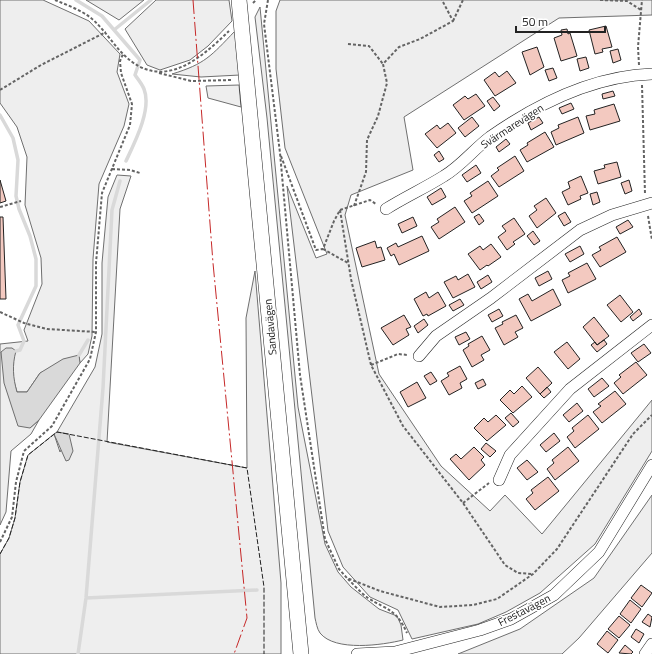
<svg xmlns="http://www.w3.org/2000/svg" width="652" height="654" font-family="'Titillium Web',sans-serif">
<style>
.green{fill:#eee;stroke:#6f6f6f}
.water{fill:#d9d9d9;stroke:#6f6f6f}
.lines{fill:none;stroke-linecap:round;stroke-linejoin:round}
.stream{stroke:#d9d9d9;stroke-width:3.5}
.building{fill:#f3c9c0;stroke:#222}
.street-casing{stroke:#222;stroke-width:12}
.secondary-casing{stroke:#222;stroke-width:16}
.path{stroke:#646464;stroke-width:2;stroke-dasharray:3 2;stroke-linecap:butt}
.street{stroke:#fff;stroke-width:11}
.secondary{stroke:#fff;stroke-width:15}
.fence{stroke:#222;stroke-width:1;stroke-dasharray:5 2;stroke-linecap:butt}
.power{stroke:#c62828;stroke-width:1;stroke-dasharray:14 3 2 3;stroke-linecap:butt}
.labels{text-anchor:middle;stroke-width:3;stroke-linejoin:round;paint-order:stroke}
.street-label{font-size:11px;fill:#222;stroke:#fff}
</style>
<rect width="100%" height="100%" fill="#fff"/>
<path class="green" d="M0,0H43L89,21L120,54L117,72L129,104L124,126L99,184L93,259L92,336L88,354L80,363L79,356L40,373L27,392H17L13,378V361L1,352L30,428L39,420L31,434L11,451L6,512L0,525V344L28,341L24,330L42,284L41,258L25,205L27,157L17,127L0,103Z
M86,0H144L119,20Z
M156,0H229L232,21L208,46L190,60L160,70L147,65L125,29Z
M280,0H652V15L559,18L404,117L413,170L351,195L345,215L379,374L441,466L490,511L505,495L542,534L652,400V451L595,544L540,593L506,612L478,624L412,639L398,610L370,597L343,567L328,531L287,186L316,258L327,254L285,148L276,69V11Z
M260,7L298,407L325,544L338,572L351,587L379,609L397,616L401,625L403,640C383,645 335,652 320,633C317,629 316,622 315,618L267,118L255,17Z
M235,31L240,75L201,77L172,74C205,64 211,56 235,31Z
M239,85L241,107L208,98L206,86Z
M117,175L131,176L120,209L107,442L247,468L246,318L255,271L281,583V654H0V554L9,538L15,518L20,482L28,455L54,434L60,452L69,435L57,432L95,367L102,334V263L108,197Z
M652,495V553L579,638L562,654H458L520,629L594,578Z"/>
<path class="water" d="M6,348H12L16,351C12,365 13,378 17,392H27L40,373L63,359L79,355L80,363L39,420L30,428L18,426L4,383L1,352Z
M57,432L69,434L73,451L69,460L66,461L54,434Z"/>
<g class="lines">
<path class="stream" d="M76,0L102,16L140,60L135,75C138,79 142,84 144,89C152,109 135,142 126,161
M114,30L151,0
M0,115L13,138L18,160L16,196L19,209L30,236L36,259V286L18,325L24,341L20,350L16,351
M79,355L88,340
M86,598L257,590
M78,654L86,598L103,388L112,210L120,181"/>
</g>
<path class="building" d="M606,26L612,47L602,49L603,52L595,54L589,30Z
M567,29L568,34L570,33L577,56L561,61L554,38L562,35L561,30Z
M537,47L544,67L530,75L522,52Z
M618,49L621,60L613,63L610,51Z
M586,57L589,68L580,71L577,59Z
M553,68L557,78L549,81L545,70Z
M507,71L516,83L495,96L484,80L495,72L499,77Z
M613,91L615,96L603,99L602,94Z
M476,94L485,106L464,120L453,105L465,96L468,99Z
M493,97L500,106L494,111L487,101Z
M571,103L574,109L562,114L559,108Z
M614,104L620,121L590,130L586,116L595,114L594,110Z
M472,117L479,126L465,137L458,128Z
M539,117L543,123L531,130L528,123Z
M578,117L584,133L556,145L551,132L559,128L558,125Z
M448,123L456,133L437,148L425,134L437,125L440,129Z
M545,132L554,147L527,162L520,150L528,145L527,143Z
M506,139L510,144L499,152L496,147Z
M439,151L444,159L439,162L434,155Z
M515,156L524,171L499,187L491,176L499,170L497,168Z
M617,162L621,177L598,184L594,171L605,168L604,165Z
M476,165L481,173L467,182L462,175Z
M581,176L588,193L580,196L581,199L568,205L562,192L570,188L568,182Z
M0,180L6,201L0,203Z
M629,180L632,191L625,194L621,183Z
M488,181L498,196L472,213L464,201L472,196L470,193Z
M441,188L446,197L432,205L427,197Z
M597,192L600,202L593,205L590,194Z
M546,198L556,213L537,228L529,216L537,210L534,206Z
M455,207L465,222L439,239L431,227L439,222L437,219Z
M565,212L571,222L564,226L558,216Z
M479,214L484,221L479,225L474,217Z
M0,217H3L6,299H0Z
M413,217L417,226L402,233L398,224Z
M514,218L525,234L513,242L515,244L507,250L498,237L506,231L502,226Z
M628,220L633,227L620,234L616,227Z
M533,231L540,241L534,245L527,236Z
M422,236L429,251L399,265L394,254L391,256L387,248L396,243L398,247Z
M617,237L626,252L600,267L592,255L601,250L599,247Z
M375,241L377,248L381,247L385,260L362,267L356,248Z
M491,244L501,257L488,266L487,265L480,270L468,254L480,246L483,250Z
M580,246L584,254L570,262L565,254Z
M587,263L596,279L568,293L562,280L570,276L568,273Z
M548,271L552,279L539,286L535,278Z
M468,274L475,287L453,298L444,282L456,276L458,280Z
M488,275L492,282L481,289L477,282Z
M553,289L561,305L531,321L519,299L528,294L532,301Z
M426,292L429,298L438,292L446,306L428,316L427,314L423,316L414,299Z
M620,295L633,312L621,322L607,305Z
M460,299L464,305L453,311L449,305Z
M499,309L503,316L492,322L488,315Z
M639,309L642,314L633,321L630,317Z
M404,315L411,327L406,329L409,335L393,345L381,328Z
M516,315L523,328L515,332L518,337L504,345L495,328L503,324L502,322Z
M594,317L609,336L597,345L583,327Z
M424,319L428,325L418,333L414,326Z
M466,332L470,339L459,345L455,337Z
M482,336L490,350L481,355L484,360L472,367L463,350L469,346L468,344Z
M604,340L607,344L597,352L591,345L595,342L597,345Z
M567,342L580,359L568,369L554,352Z
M644,344L651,353L638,362L631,353Z
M636,362L647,375L623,394L614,383L621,377L619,375Z
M460,366L467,379L460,383L462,388L449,395L441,381L449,376L447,373Z
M538,367L552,383L540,394L526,378Z
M431,372L437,381L430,385L424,376Z
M602,378L609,386L594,397L588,389Z
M483,379L486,385L478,389L475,383Z
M417,382L426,398L408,407L400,392Z
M522,386L532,397L513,413L500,400L510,390L514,394Z
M547,387L551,392L544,398L540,394Z
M615,391L626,404L602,423L593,412L601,406L598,404Z
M577,403L583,411L569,422L563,415Z
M511,413L519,422L513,427L505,418Z
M496,415L506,425L487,441L474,428L484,418L488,422Z
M588,415L599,429L575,448L567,437L574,431L572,428Z
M554,433L560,441L546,452L540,445Z
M486,443L496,451L490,457L481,449Z
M474,447L484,457L481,460L485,465L469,480L450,459L456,454L461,459Z
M568,447L579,461L555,480L547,469L554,463L552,460Z
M527,460L538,472L527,480L517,468Z
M548,477L559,491L535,510L526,499L533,493L531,490Z
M641,585L652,593L642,607L631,598Z
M630,600L641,609L631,623L620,614Z
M648,614L652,617L650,627L642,622Z
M619,616L630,625L619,638L608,629Z
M636,629L644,634L639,643L631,637Z
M607,631L618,640L608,653L597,644Z
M625,645L633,652L631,654L619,653Z"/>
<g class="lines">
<g class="street-casing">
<path id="street" d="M386,209C405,197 425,188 444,176C461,166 474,149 490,137C537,104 593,76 652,74
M419,356L436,336L491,298L580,230L612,215L652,203
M499,480L510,455L570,389L652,325
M357,654L395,652L480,630L511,619L554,595L599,552L652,465
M645,654L652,644"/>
</g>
<g class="secondary-casing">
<path id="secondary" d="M239,0L301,654"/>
</g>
<path class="path" d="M55,0C67,5 81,10 91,18C104,29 112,43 124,55C162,92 199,60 229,31
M268,0L264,24L280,153L300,375L325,539L339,569L347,578L380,591L440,607L473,605L497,599L533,574L557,549L633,434L652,415
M600,0L627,1L641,10
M253,3L256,0
M453,21L463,0
M348,44L369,46L383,64
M639,65L638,47L642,0
M159,73L191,81L233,80
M642,85L645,194
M0,90L41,65L106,32
M281,156L316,250L323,249L334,221L340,210L370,200L376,204
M112,169L130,170L140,173
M354,206L366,172L367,140L378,116L387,83L383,64L399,47L420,39L453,21L442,0
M0,207L21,201
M340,210L351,279L371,365L403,426L463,503L505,565L518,573L532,574
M648,216L652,240
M323,249L348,263
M0,312L24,323L47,329L96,332
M371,365L398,354L408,355
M463,503L489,483
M0,542L12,517L16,482L24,451L52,426L90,359L96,332V263L102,193L130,125L132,104L121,73L120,61L123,54
M348,579C354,585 361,593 368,598C389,611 396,609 407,633"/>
<use href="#street" class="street"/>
<use href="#secondary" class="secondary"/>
<path class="fence" d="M0,554L9,538L15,518L20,482L28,455L57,432L247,468L264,587V654"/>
<path class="power" d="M193,0L213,263L247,618L234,654"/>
</g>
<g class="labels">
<g class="street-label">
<text transform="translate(512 126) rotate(-33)" y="4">Svärmarevägen</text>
<text transform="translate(270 327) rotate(-95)" y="4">Sandavägen</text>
<text transform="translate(524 610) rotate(-27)" y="4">Frestavägen</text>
</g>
</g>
<path d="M516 26v6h89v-6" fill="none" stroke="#222222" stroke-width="2"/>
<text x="522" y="26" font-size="12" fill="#222222" stroke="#ffffff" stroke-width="3" paint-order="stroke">50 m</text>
</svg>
